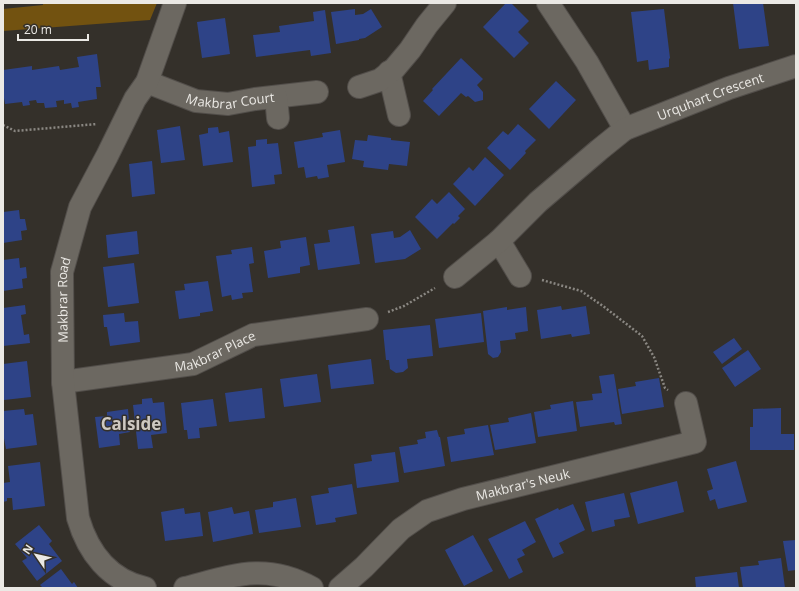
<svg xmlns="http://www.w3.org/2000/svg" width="799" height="591" font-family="'Open Sans',sans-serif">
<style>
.green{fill:#725210}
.building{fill:#2e4387}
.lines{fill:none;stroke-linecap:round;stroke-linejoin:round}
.minor-casing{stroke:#524e4a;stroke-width:24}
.path{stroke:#8a8782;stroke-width:2.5;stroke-dasharray:2 2;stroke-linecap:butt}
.minor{stroke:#6c6861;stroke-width:22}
.labels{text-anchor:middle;stroke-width:3;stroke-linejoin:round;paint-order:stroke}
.street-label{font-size:13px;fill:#ebe9e5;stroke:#34302a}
.district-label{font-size:17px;font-weight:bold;fill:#cec9c1;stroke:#34302a}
</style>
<rect width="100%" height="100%" fill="#34302a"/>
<path class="green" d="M43,3H157L150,20L3,31V9L43,5Z"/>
<path class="building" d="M506,3H511L529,21L518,32L529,43L514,58L483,27Z
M733,3H763L769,46L739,49Z
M355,9V15L363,14L371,9L382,27L365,38L359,39V40L336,44L331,12Z
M664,9L670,58L669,59V67L649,70L648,60L637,62L631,12Z
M325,10L331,53L311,56L310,50L256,57L253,35L280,32L279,26L314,21L313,12Z
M225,18L230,54L202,58L197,22Z
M97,54L101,87H96L97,99L78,102L79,107L72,108L71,103L64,104V100L56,101L57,107L45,108L44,103H37L36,100L29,101L30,105L23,106L22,102L5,104L3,92V70L32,66V70L59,66L60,70L79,67L77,57Z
M461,58L483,79L477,85L483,92V100L475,102L468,96L466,97L461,93L439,116L423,101L433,90L432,89Z
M556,81L576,100L549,129L529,109Z
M518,124L536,140L525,151L526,153L510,170L487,148L503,131L508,135Z
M180,126L185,160L161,163L157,130Z
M218,127L219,133L229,131L233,162L203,166L199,135L208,133V128Z
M340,130L345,162L327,165L329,177L318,179L317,176L306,178L304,167L298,168L294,142L323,137L322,133Z
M368,135L391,138V140L410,142L407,166L389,164L388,170L363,167L364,161L352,159L355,140L367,141Z
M267,139V144L278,143L282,174L274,175L275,184L252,187L248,147L256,146V140Z
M485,157L504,175L475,206L453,184L469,167L473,171Z
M152,161L155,194L132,197L129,164Z
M449,192L465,209L458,216L460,218L454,224L453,223L437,239L415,217L432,199L437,204Z
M19,210L20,219H25L27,230L21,231L22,240L3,243V212Z
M354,226L360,264L318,270L314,244L330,242L328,230Z
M410,230L421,249L405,259L375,263L371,234L393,231L394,238L400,237Z
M137,231L139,254L108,258L106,235Z
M306,237L310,265L300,267V273L268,278L264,251L281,248L280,241Z
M252,247L254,263L249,264L253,292L242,293L243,298L232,300L231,295L222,297L216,256L232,254L231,250Z
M19,258L20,268L26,267L27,278L22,279L23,288L3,291V260Z
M134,263L139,303L108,307L103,267Z
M208,281L213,311L200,313V316L179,319L175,291L185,290L184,284Z
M25,305L26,314L21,315L24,335L29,334L30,343L3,346V308Z
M561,306L562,310L586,306L590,334L572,337L571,334L541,339L537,310Z
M507,307V310L526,307L528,331L515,333L516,339L500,341L501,352L498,357L493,358L488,354L483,311Z
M124,313L125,322L138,321L140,342L110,346L107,327H104L103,315Z
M481,313L484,342L439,348L435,319Z
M430,325L433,356L407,359L408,368L403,372L396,373L390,369L389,360H386L383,330Z
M734,338L742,349L722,364L713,352Z
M748,350L761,369L735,387L722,368Z
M371,359L374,384L331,389L328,365Z
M27,361L31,397L4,400L3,364Z
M317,374L321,402L284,407L280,379Z
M614,374L622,424L615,425L614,422L580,427L576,402L593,400L592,394L602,393L599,376Z
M659,378L664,407L622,414L618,389L636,386L635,382Z
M262,388L265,418L229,422L225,393Z
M152,398L153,403L164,402L167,433L151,435L153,448L138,449L133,405L142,404V399Z
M213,399L217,426L199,428L200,438L188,439L187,430H184L181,403Z
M573,401L577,431L538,437L534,412L551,409L550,405Z
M781,408V434H794V450H750V427H753V409Z
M24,409L25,415L33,414L37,445L6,449L3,433V411Z
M128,409L130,432L119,434L120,445L99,448L95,417L107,416V412Z
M531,413L536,443L495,450L490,425L509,422L508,418Z
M488,425L494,455L451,462L447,437L465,434L464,429Z
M437,430L439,437H440L445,466L404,473L399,447L418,444L417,440L426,438L425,432Z
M395,452L399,482L357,488L354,464L372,461L371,455Z
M736,461L747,502L718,509L715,499L710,501L707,491L713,489L707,469Z
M40,462L45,506L13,510L12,498H7V501L3,502V483L10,482L8,466Z
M677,481L684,512L638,524L630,493Z
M352,484L357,514L335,518L336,522L316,525L311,496L329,493L328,488Z
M624,493L630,517L614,520L615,526L592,532L585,502Z
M296,498L301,527L259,533L255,510L273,507V502Z
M573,504L585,530L559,543L564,553L553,558L535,519L558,508L559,510Z
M232,507L234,514L249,511L253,534L213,542L208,512Z
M184,508L185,514L200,512L203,536L165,541L161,512Z
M525,521L536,542L522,550L525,555L517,559L523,572L509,579L488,539Z
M39,525L52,541L49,544L62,561L37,581L22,561L27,558L15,544Z
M473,535L493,571L464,586L445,550Z
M796,540V570L788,571L783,541Z
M781,558L785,588H743L740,567L759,565L758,561Z
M61,569L72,584L74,582L78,588H43L40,585Z
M737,572L739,588H696L695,577Z"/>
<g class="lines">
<g class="minor-casing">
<g id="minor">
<path d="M548,3L587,62L625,129"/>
<path d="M389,72L399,115"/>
<path id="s1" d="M147,82L196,101L228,104L255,99L317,92"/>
<path d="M359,87L380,80L394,69L410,50L427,25L445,3"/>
<path d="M276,97L278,118"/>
<path d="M499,241L520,276"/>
<path id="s2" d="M455,277L499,241L538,202L599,150L625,129L729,88L796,66"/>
<path id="s3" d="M63,382L193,364L253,335L367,319"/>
<path id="s4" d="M145,588C109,580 88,552 78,518L63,382L62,272L80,207L107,156L135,99L147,82L175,3"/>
<path d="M185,588C232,576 265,562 312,588"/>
<path id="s5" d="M340,588L364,567L401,529L427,511L463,499L695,442L686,403"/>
</g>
</g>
<path class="path" d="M3,125L15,131L97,124
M542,280L581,291L603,306L642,336L654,357L665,388L668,390
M388,312L404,306L435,288"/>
<use href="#minor" class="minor"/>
</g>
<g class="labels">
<g class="street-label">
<text dy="5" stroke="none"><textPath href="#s1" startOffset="87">Makbrar Court</textPath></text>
<text dy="5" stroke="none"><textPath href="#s2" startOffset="317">Urquhart Crescent</textPath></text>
<text dy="5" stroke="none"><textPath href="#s4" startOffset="321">Makbrar Road</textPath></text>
<text dy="5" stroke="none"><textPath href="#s3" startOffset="156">Makbrar Place</textPath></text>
<text dy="5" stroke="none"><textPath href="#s5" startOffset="216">Makbrar's Neuk</textPath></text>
</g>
<g class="district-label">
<text x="131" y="430">Calside</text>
</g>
</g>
<rect width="799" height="591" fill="none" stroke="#ebe9e5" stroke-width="8"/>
<g transform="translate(36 555) rotate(304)" stroke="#34302a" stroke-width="3" paint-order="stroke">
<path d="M0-3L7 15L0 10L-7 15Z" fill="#ebe9e5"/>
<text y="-6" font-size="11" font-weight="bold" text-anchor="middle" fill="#ebe9e5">N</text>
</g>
<path d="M18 34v6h70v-6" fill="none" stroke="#ebe9e5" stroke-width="2"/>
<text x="24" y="34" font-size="12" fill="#ebe9e5" stroke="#34302a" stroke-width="3" paint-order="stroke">20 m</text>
</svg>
